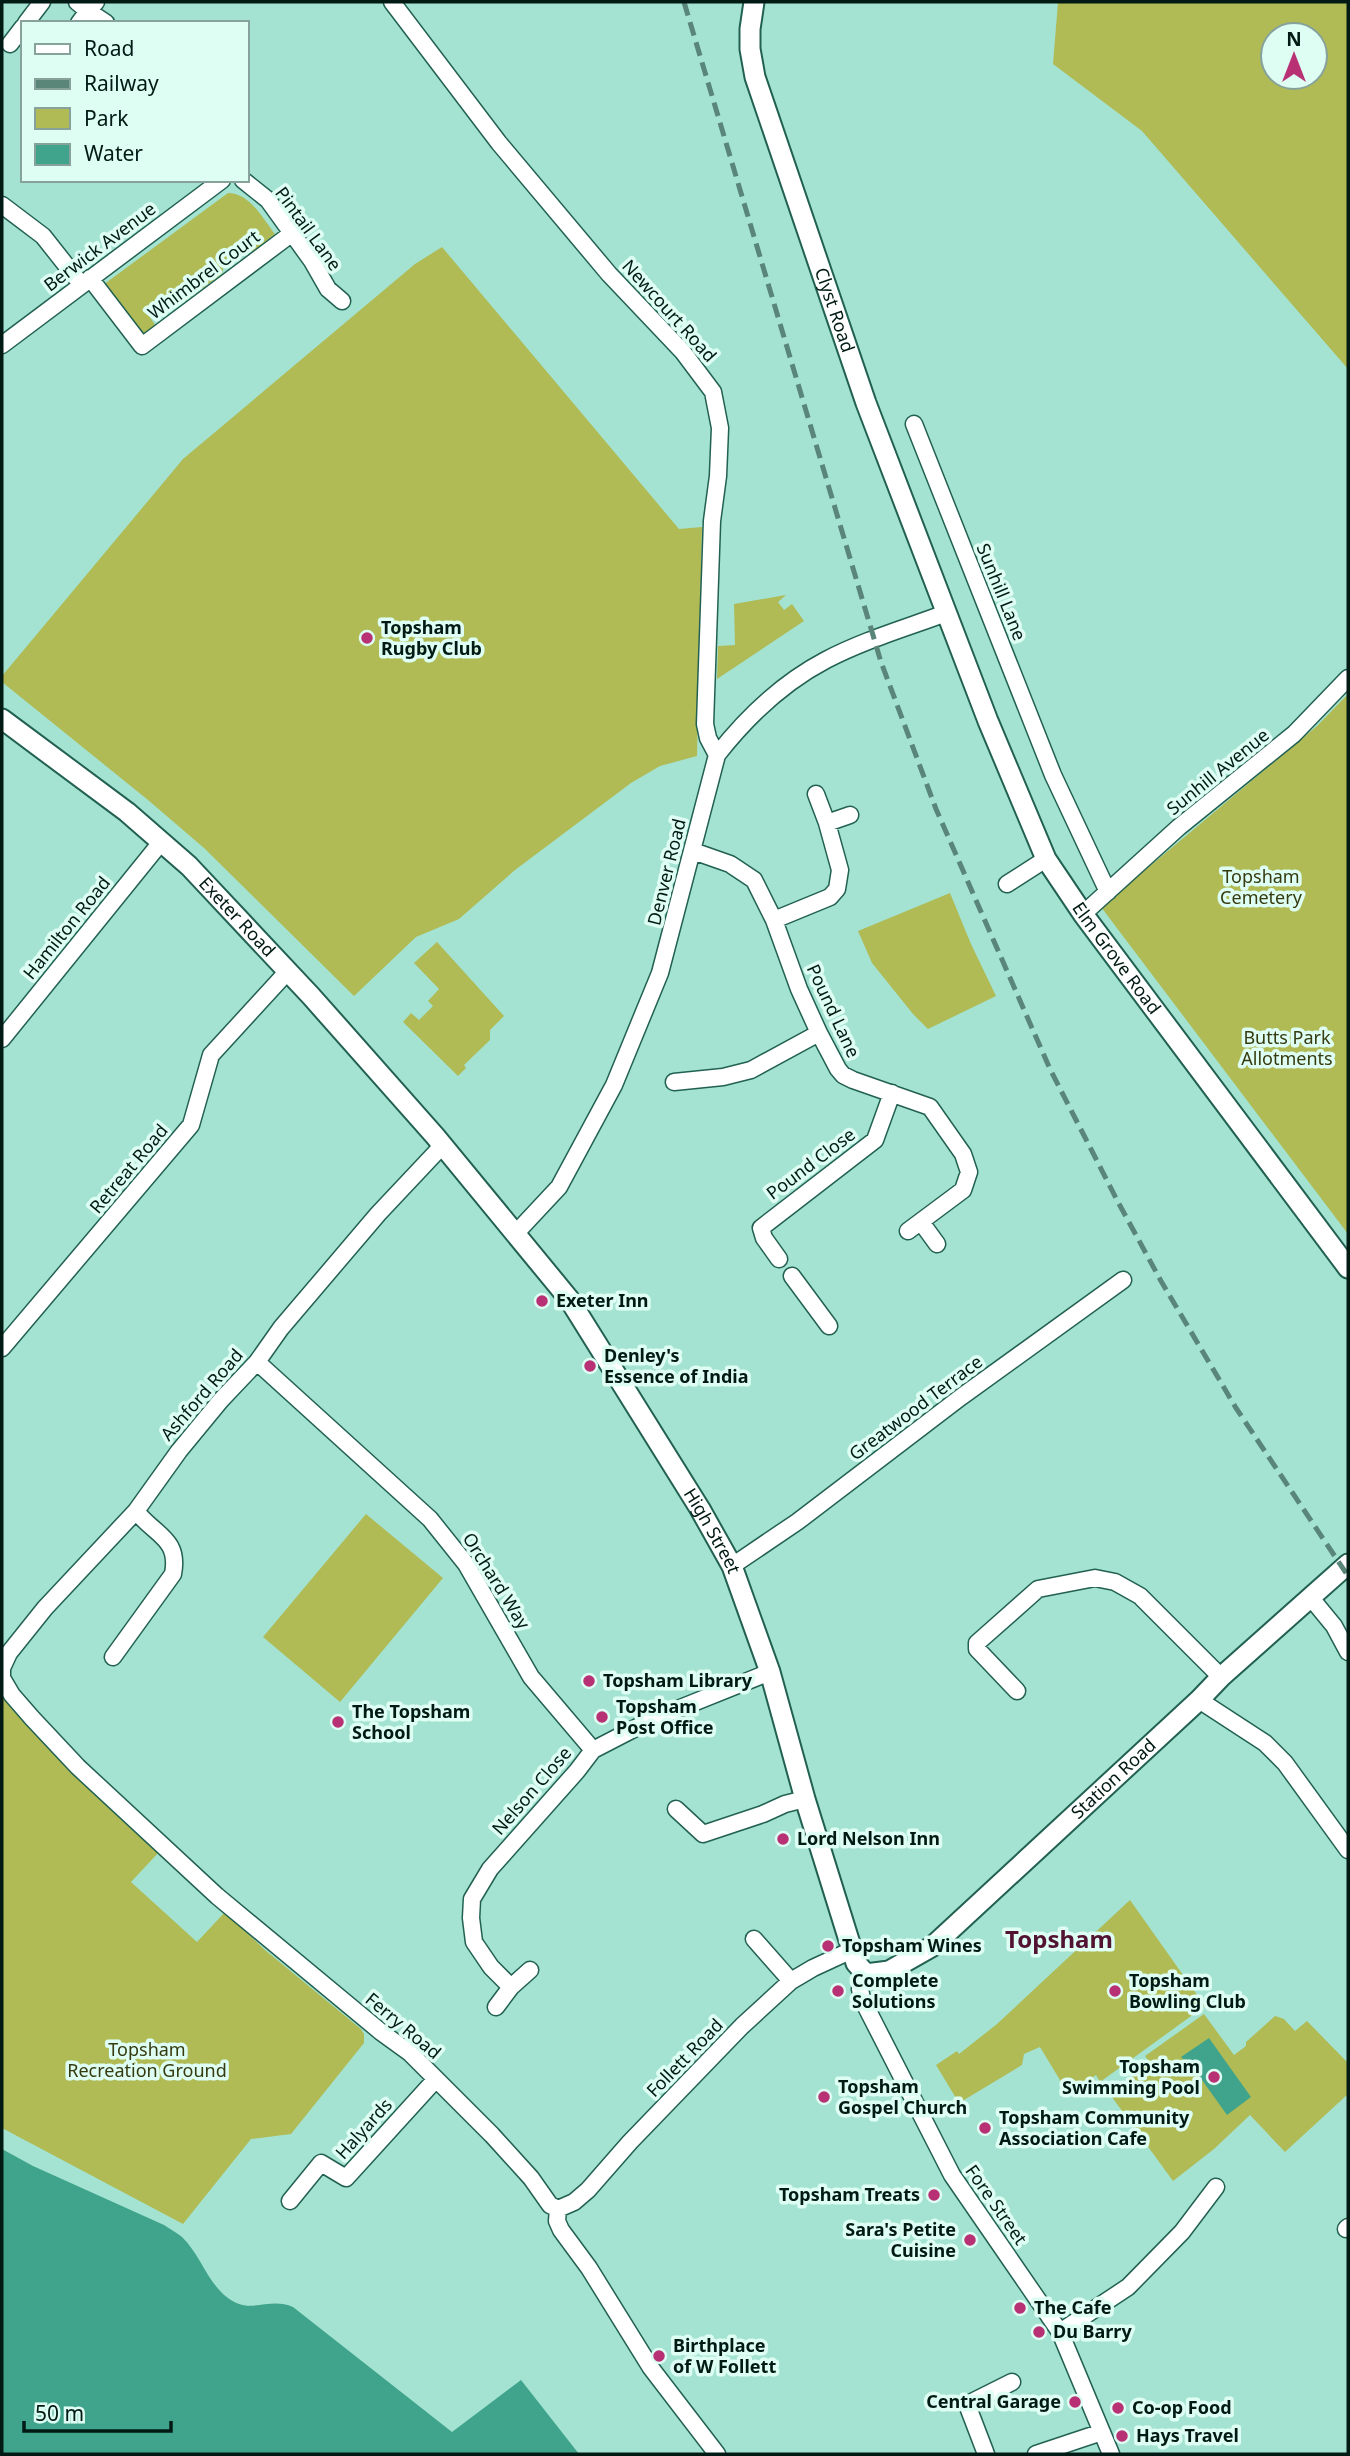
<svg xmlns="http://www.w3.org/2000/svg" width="1350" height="2456" font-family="'Noto Sans',sans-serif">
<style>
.green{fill:#b0bb56;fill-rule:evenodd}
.water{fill:#40a48c}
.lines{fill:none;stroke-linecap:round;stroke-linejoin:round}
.minor-casing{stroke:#226152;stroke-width:19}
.tertiary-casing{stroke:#226152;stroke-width:23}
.minor{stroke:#fff;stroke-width:16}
.tertiary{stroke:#fff;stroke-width:19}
.rail{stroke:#598679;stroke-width:5;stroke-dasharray:14 7;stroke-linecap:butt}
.poi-dot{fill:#b73174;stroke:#defdf3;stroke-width:2.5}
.labels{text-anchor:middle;stroke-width:7;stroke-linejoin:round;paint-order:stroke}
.street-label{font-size:18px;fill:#021a14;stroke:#defdf3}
.poi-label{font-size:18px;font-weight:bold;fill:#021a14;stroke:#defdf3;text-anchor:start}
.park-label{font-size:18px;fill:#363a0f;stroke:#defdf3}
.district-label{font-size:24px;font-weight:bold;fill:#521232;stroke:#defdf3}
</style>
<rect width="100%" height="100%" fill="#a4e3d1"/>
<path class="green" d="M1058,2H1348V369L1142,131L1053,64ZM1273,35H1315V77H1273Z
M228,193C250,193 263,219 275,234L253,252L246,243L225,260L222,274L182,303L170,302L150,317L157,328L145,338L103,285Z
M442,247L679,529L702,527L697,756L660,766L631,783L515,870L459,919L416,937L354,996L204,848L148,800L2,682V676L183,459L415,264Z
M786,595L778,602L784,610L792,604L804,621L717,679L718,646L735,645L734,604Z
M1348,694V1234L1101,907L1317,726Z
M950,893L971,944L996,996L928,1029L913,1014L872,963L858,931Z
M437,942L504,1016L490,1030V1040L464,1065L466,1068L458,1076L403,1022L411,1013L419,1020L433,1006L428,1001L439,989L414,963Z
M366,1514L443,1578L340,1702L263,1637Z
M2,1696L70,1769L160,1851L131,1882L197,1942L225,1912L265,1950L361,2029L364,2034V2043L291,2134L251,2139L183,2224L2,2128Z
M1130,1900L1205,2006L1100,2082L1096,2075L1093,2077L1098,2084L1086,2091L1069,2095L1040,2047L1024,2054L1022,2065L959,2103L936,2065L957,2051L959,2054L997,2024Z
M1204,2014L1234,2055L1246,2046V2042L1275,2016L1284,2019L1295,2031L1307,2021L1348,2063V2094L1285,2152L1250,2115L1214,2149L1173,2181L1109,2093L1150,2063L1145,2056Z"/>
<path class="water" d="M1209,2038L1251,2097L1227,2115L1187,2059L1184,2060L1181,2057Z
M2,2149L33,2166L164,2225C170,2229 177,2233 182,2237C203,2257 210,2293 239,2304C255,2310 273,2298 293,2307L452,2432L521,2380L579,2454H2Z"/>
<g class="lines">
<g class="minor-casing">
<path id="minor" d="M77,2L88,11L96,2
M392,2L499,143L609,274L683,352L713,392L720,428L718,476L712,521L705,724L708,738L717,755
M26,23L42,2
M79,23L88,11L106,23
M10,44L23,27
M243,180L268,200L312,261L328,289L342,301
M2,205L43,236L81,284
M90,278L142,346L291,234
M2,345L222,180
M914,424L1053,775L1108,892
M816,794L827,823L850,815
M693,851L730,864L754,880L774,920L799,989L819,1033L838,1069L843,1075L853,1080L930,1107L963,1154L969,1172L963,1190L908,1231
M1007,884L1046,859
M1083,914L1179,827L1294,734L1348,678
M774,920L830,897L837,889L840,870L827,823
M2,1039L162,841
M674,1082L723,1077L751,1070L819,1033
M921,1222L937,1244
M516,1233L559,1187L614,1085L660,973L717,755C746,718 784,682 826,660C864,640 906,628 946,613
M779,1259L764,1238L761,1228L875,1140L892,1093
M792,1276L829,1326
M2,1348L191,1125L211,1055L288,971
M257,1362L430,1519L466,1564L531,1677L593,1750
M732,1566L797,1522L961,1397L1123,1280
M1311,1598L1334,1626L1348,1652
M113,1657L173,1574C180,1538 154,1535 136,1511
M2,1675V1668L9,1653L45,1608L136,1511L179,1451L221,1400L257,1362L281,1328L378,1214L442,1146
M2,1678L12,1695L32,1718L78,1767L217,1896L381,2032L410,2053L492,2135L531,2178L550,2205L558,2209
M1017,1691L977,1649V1643L1038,1589L1095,1578L1115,1582L1140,1596L1221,1677
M1199,1700L1265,1743L1285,1763L1348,1850
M676,1809L703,1834L763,1814L785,1804L805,1799
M754,1939L791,1981
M530,1970L511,1987L491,1967L474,1942L471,1918L472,1899L490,1869L577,1771L593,1750L653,1719L770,1672
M866,1974L860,1989L862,1999L952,2175L1060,2332L1111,2454
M496,2007L511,1987
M290,2201L321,2163L346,2178L436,2079
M558,2209L574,2202L588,2190L630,2142L742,2026L791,1981L813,1968L852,1950
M558,2209L557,2221L561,2230L589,2268L651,2368L717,2454
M1346,2229L1348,2227
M1060,2332L1128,2287L1182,2232L1216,2187
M986,2454L968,2407V2404L1012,2382
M1036,2454L1102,2432"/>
</g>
<g class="tertiary-casing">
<g id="tertiary">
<path id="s1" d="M754,2L750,29V49L755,77L866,403L988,721L1046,859L1083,914L1348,1268"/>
<path id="s2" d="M2,719L127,812L189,866L311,996L435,1136L569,1299L700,1509L732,1566L770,1672L805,1799L852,1950L856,1963L866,1974L889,1971L933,1946L1199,1700L1221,1677L1348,1564"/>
</g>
</g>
<use href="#minor" class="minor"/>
<use href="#tertiary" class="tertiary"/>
<path class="rail" d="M684,2L881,662L936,809L1050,1069L1118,1202L1161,1281L1236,1408L1348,1576"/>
</g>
<g class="poi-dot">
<circle cx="367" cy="638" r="7"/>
<circle cx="542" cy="1301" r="7"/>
<circle cx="590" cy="1366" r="7"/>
<circle cx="589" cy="1681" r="7"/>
<circle cx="602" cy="1717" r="7"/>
<circle cx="338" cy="1722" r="7"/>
<circle cx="783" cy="1839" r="7"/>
<circle cx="828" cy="1946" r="7"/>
<circle cx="838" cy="1991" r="7"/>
<circle cx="1115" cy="1991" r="7"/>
<circle cx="1214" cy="2077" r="7"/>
<circle cx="824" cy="2097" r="7"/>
<circle cx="985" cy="2128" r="7"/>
<circle cx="934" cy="2195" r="7"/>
<circle cx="970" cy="2240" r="7"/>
<circle cx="1020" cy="2308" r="7"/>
<circle cx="1039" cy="2332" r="7"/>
<circle cx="659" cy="2356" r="7"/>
<circle cx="1075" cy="2402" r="7"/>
<circle cx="1118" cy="2408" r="7"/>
<circle cx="1122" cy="2436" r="7"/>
</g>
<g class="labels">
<g class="street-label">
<text transform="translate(308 229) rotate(54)" y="6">Pintail Lane</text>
<text transform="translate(100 247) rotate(-37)" y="6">Berwick Avenue</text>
<text transform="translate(204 275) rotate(-37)" y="6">Whimbrel Court</text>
<text transform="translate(669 311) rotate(48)" y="6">Newcourt Road</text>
<text dy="6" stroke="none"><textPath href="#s1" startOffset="322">Clyst Road</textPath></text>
<text transform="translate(1001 592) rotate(68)" y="6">Sunhill Lane</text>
<text transform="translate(1218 772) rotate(-39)" y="6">Sunhill Avenue</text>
<text transform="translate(667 872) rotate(-76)" y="6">Denver Road</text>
<text dy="6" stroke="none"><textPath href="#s2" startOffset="308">Exeter Road</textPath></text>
<text transform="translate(67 928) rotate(-51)" y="6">Hamilton Road</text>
<text dy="6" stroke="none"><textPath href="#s1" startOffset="1032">Elm Grove Road</textPath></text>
<text transform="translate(833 1011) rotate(65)" y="6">Pound Lane</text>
<text transform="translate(811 1164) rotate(-37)" y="6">Pound Close</text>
<text transform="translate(129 1169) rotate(-50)" y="6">Retreat Road</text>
<text transform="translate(202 1395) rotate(-49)" y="6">Ashford Road</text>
<text transform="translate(916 1408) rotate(-37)" y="6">Greatwood Terrace</text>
<text dy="6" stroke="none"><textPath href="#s2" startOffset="1087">High Street</textPath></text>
<text transform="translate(496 1581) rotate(58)" y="6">Orchard Way</text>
<text dy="6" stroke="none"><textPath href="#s2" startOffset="1878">Station Road</textPath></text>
<text transform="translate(532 1791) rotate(-49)" y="6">Nelson Close</text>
<text transform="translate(403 2026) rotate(40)" y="6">Ferry Road</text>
<text transform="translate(685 2058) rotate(-46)" y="6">Follett Road</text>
<text transform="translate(364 2129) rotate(-48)" y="6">Halyards</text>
<text transform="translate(996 2205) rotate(55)" y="6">Fore Street</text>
</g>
<g class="poi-label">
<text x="381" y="634">Topsham<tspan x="381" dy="21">Rugby Club</tspan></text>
<text x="556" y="1307">Exeter Inn</text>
<text x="604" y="1362">Denley's<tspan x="604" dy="21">Essence of India</tspan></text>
<text x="603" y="1687">Topsham Library</text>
<text x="616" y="1713">Topsham<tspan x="616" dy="21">Post Office</tspan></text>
<text x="352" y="1718">The Topsham<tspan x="352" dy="21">School</tspan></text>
<text x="797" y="1845">Lord Nelson Inn</text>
<text x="842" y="1952">Topsham Wines</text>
<text x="852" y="1987">Complete<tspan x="852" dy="21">Solutions</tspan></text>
<text x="1129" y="1987">Topsham<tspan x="1129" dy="21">Bowling Club</tspan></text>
<text x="1200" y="2073" text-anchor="end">Topsham<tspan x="1200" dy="21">Swimming Pool</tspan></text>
<text x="838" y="2093">Topsham<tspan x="838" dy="21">Gospel Church</tspan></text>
<text x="999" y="2124">Topsham Community<tspan x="999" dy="21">Association Cafe</tspan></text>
<text x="920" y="2201" text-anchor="end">Topsham Treats</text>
<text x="956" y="2236" text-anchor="end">Sara's Petite<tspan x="956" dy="21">Cuisine</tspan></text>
<text x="1034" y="2314">The Cafe</text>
<text x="1053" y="2338">Du Barry</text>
<text x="673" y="2352">Birthplace<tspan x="673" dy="21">of W Follett</tspan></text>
<text x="1061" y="2408" text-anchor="end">Central Garage</text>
<text x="1132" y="2414">Co-op Food</text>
<text x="1136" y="2442">Hays Travel</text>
</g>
<g class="park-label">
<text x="1261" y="883">Topsham<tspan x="1261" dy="21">Cemetery</tspan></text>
<text x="1287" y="1044">Butts Park<tspan x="1287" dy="21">Allotments</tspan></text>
<text x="147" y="2056">Topsham<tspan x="147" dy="21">Recreation Ground</tspan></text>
</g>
<g class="district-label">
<text x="1059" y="1948">Topsham</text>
</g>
</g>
<rect width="1350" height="2456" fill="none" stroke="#021a14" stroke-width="7"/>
<rect x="21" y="21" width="228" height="161" fill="#defdf3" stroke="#86a29a" stroke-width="2"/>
<rect x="35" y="44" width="35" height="10" fill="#ffffff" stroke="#86a29a" stroke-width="2"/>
<text x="84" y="56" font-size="21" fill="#021a14">Road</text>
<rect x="35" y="79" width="35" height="10" fill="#598679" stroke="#86a29a" stroke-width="2"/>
<text x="84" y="91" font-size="21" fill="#021a14">Railway</text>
<rect x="35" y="108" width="35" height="21" fill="#b0bb56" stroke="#86a29a" stroke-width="2"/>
<text x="84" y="126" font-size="21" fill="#021a14">Park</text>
<rect x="35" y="144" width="35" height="21" fill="#40a48c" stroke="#86a29a" stroke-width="2"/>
<text x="84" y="161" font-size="21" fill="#021a14">Water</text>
<g transform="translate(1294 56)"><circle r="33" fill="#defdf3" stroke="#86a29a" stroke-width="2"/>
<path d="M0-5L12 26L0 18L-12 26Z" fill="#b73174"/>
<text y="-10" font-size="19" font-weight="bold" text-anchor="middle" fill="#021a14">N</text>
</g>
<path d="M24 2421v10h147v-10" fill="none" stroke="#021a14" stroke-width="3.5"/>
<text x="35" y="2421" font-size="21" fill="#021a14" stroke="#defdf3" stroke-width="5" paint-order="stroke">50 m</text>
</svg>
